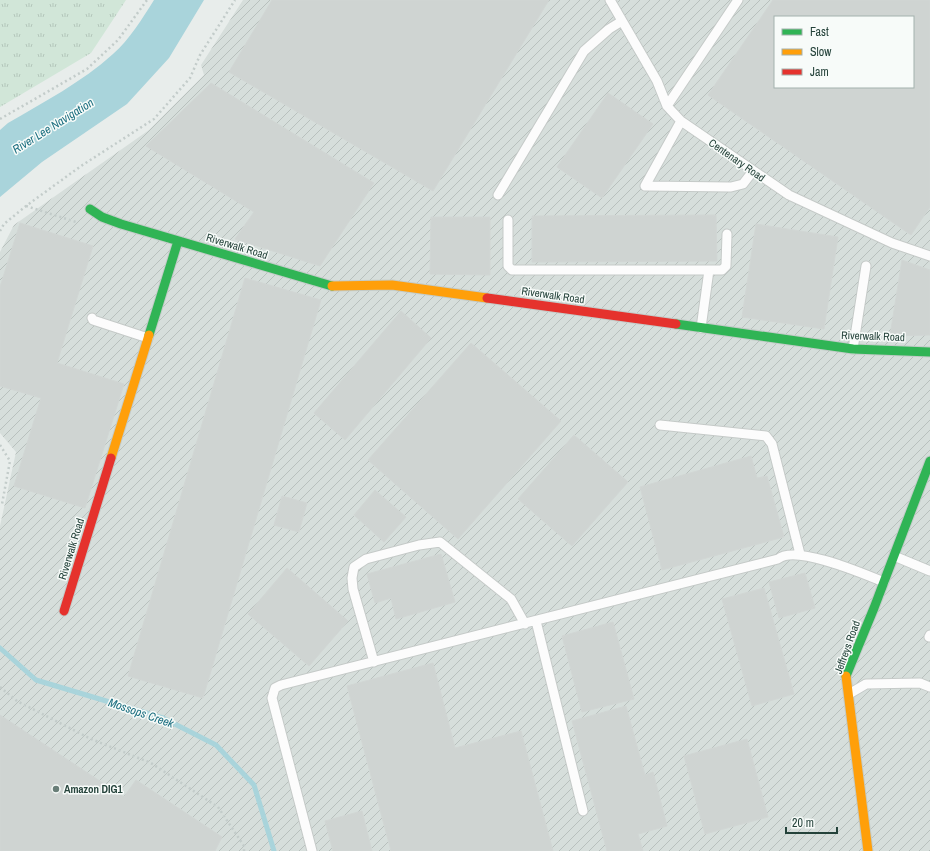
<svg xmlns="http://www.w3.org/2000/svg" width="930" height="851" font-family="'Archivo Narrow',sans-serif">
<style>
.industrial{fill:url(#industrial-furrows);fill-rule:evenodd}
.grass{fill:url(#grass-tufts)}
.water{fill:#a9d4db}
.lines{fill:none;stroke-linecap:round;stroke-linejoin:round}
.stream{stroke:#a9d4db;stroke-width:5}
.building{fill:#cfd4d2;stroke:#d1d6d4;fill-rule:evenodd}
.lane-casing{stroke:#c5cac8;stroke-width:11}
.fast-casing{stroke:#c3cbc8;stroke-width:11}
.slow-casing{stroke:#c3cbc8;stroke-width:11}
.jam-casing{stroke:#c3cbc8;stroke-width:11}
.path{stroke:#c3ccca;stroke-width:2.5;stroke-dasharray:2 3;stroke-linecap:butt}
.lane{stroke:#fcfcfc;stroke-width:9}
.fast{stroke:#30b455;stroke-width:9}
.slow{stroke:#ff9f0a;stroke-width:9}
.jam{stroke:#e5322d;stroke-width:9}
.poi-dot{fill:#697e78;stroke:#f7fbf9;stroke-width:1.5}
.labels{text-anchor:middle;stroke-width:3;stroke-linejoin:round;paint-order:stroke}
.street-label{font-size:11px;fill:#24423a;stroke:#f7fbf9}
.poi-label{font-size:11px;font-weight:bold;fill:#24423a;stroke:#f7fbf9;text-anchor:start}
.water-label{font-size:12px;font-style:italic;fill:#1c6f80;stroke:#f7fbf9}
</style>
<defs>
<pattern id="industrial-furrows" width="10" height="10" patternUnits="userSpaceOnUse"><rect width="10" height="10" fill="#d6dedb"/><path d="M-1 1l2-2M0 10L10 0M9 11l2-2" fill="none" stroke="#b8c0bd"/></pattern>
<pattern id="grass-tufts" width="24" height="20" patternUnits="userSpaceOnUse"><rect width="24" height="20" fill="#d1e6d8"/><path d="M3 7l-1-3M5 7V3M7 7l1-3M15 17l-1-3M17 17v-4M19 17l1-3" fill="none" stroke="#b3c6ba"/></pattern>
</defs>
<rect width="100%" height="100%" fill="#e8edeb"/>
<path class="industrial" d="M243,0H930V851H0V526L16,452L0,433V252L14,225L149,130L204,75L201,65ZM775,17H913V87H775Z"/>
<path class="grass" d="M0,0H126L91,53L0,107Z"/>
<path class="water" d="M154,0H204L169,58L127,104L42,162L0,197V130L8,123C44,102 82,82 113,54C130,39 142,19 154,0Z"/>
<g class="lines">
<path class="stream" d="M0,648L36,680L163,718L216,745L254,785L274,851"/>
</g>
<path class="building" d="M272,0H549L433,191L229,72Z
M773,0H930V207L911,235L708,95ZM775,17H913V87H775Z
M211,83L374,183L320,266L235,239L254,212L146,146Z
M608,93L653,124L602,198L557,167Z
M716,215L717,261L532,262V216Z
M431,217H490V275L430,274Z
M20,223L93,246L57,363L124,384L85,508L14,486L41,398L0,386V287Z
M756,224L838,237L824,329L742,317Z
M902,260L930,270V335L890,336Z
M245,278L321,300L203,698L128,676Z
M401,311L431,338L345,440L314,413Z
M471,343L561,421L458,539L368,460Z
M574,435L628,482L572,546L518,499Z
M751,456L757,478L767,476L784,537L662,570L640,487Z
M375,490L406,517L384,542L354,515Z
M282,496L307,503L299,532L274,525Z
M441,554L455,602L396,619L391,598L375,603L367,574Z
M287,568L348,621L309,666L248,614Z
M805,573L815,608L779,618L769,582Z
M764,588L794,694L752,706L722,599Z
M613,622L634,699L582,712L562,636Z
M433,663L455,748L521,731L553,851H391L347,686Z
M626,706L645,775L653,772L667,826L638,834L643,851H607L572,721Z
M0,715L124,797L136,780L222,837L215,851H0Z
M747,739L768,817L705,834L684,756Z
M362,811L372,851H333L325,821Z"/>
<g class="lines">
<g class="lane-casing">
<path id="lane" d="M610,0L657,81L667,106
M738,0L667,106L681,121L789,195L892,243L930,256
M681,121L645,186L731,187L743,184L753,171
M498,195L584,51L609,29L622,21
M508,220V266L512,270H722L726,266L727,234
M92,318L93,320L148,338
M701,328L709,270
M853,349L866,266
M660,425L766,436L772,444L800,554
M894,556L930,571
M536,621L583,811
M929,637L930,635
M374,662L353,589L352,578L354,567L366,559L419,545L440,542L511,599L525,624
M849,694L866,684L920,683L930,687
M312,851L272,698L275,688L281,685L778,559C795,544 864,574 884,582"/>
</g>
<g class="fast-casing">
<path id="fast" d="M90,209L102,217L121,224L332,286
M676,324L853,349L930,352
M149,335L178,241
M846,676L874,608L930,461"/>
</g>
<g class="slow-casing">
<path id="slow" d="M332,286L392,285L487,298
M111,458L149,335
M846,676L868,851"/>
</g>
<g class="jam-casing">
<path id="jam" d="M487,298L676,324
M64,611L111,458"/>
</g>
<path class="path" d="M0,119L87,69L118,40L147,0
M26,206L76,222
M0,231L4,224L26,206L81,166L154,119L190,78L200,55L235,0
M0,445L10,461L2,504L0,503
M0,687L17,701L91,739L151,763L218,807L244,846V851"/>
<use href="#lane" class="lane"/>
<use href="#fast" class="fast"/>
<use href="#slow" class="slow"/>
<use href="#jam" class="jam"/>
</g>
<circle class="poi-dot" cx="56" cy="789" r="4"/>
<g class="labels">
<g class="street-label">
<text transform="translate(737 160) rotate(35)" y="4">Centenary Road</text>
<text transform="translate(237 246) rotate(17)" y="4">Riverwalk Road</text>
<text transform="translate(553 295) rotate(8)" y="4">Riverwalk Road</text>
<text transform="translate(873 336) rotate(2)" y="4">Riverwalk Road</text>
<text transform="translate(71 549) rotate(-73)" y="4">Riverwalk Road</text>
<text transform="translate(847 647) rotate(-70)" y="4">Jeffreys Road</text>
</g>
<g class="poi-label">
<text x="64" y="793">Amazon DIG1</text>
</g>
<g class="water-label">
<text transform="translate(53 126) rotate(-32)" y="4">River Lee Navigation</text>
<text transform="translate(141 713) rotate(19)" y="4">Mossops Creek</text>
</g>
</g>
<rect x="774" y="16" width="140" height="72" fill="#f7fbf9" stroke="#a3b1ad"/>
<rect x="782" y="29" width="20" height="6" fill="#30b455" stroke="#a3b1ad"/>
<text x="810" y="36" font-size="12" fill="#24423a">Fast</text>
<rect x="782" y="49" width="20" height="6" fill="#ff9f0a" stroke="#a3b1ad"/>
<text x="810" y="56" font-size="12" fill="#24423a">Slow</text>
<rect x="782" y="69" width="20" height="6" fill="#e5322d" stroke="#a3b1ad"/>
<text x="810" y="76" font-size="12" fill="#24423a">Jam</text>
<path d="M786 827v6h51v-6" fill="none" stroke="#24423a" stroke-width="2"/>
<text x="792" y="827" font-size="12" fill="#24423a" stroke="#f7fbf9" stroke-width="3" paint-order="stroke">20 m</text>
</svg>
